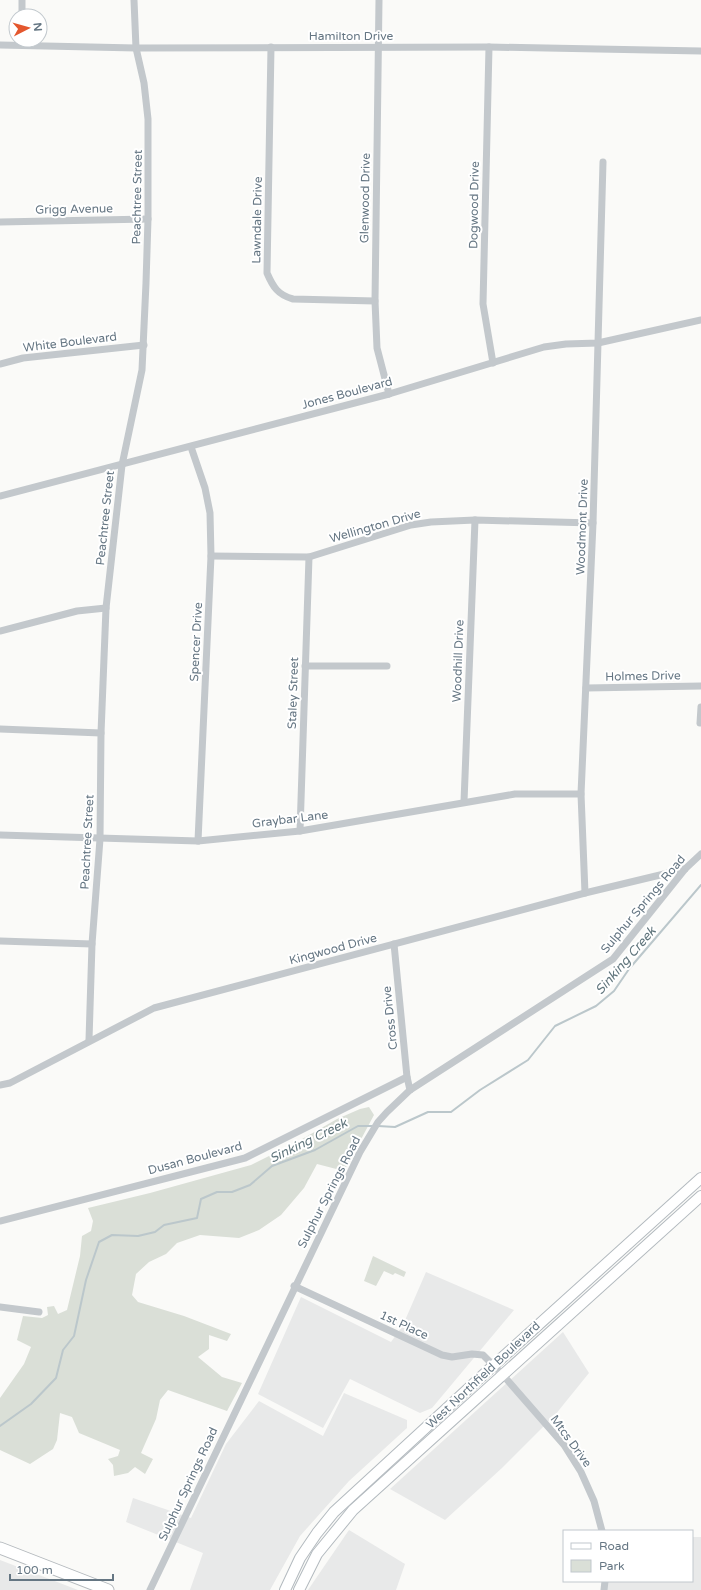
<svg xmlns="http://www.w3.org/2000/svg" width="701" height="1590" font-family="'Varela Round',sans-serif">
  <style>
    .built { fill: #e8e9e9 }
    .green { fill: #dadfd7 }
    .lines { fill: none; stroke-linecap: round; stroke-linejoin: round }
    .stream { stroke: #bbc7cb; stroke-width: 2 }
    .secondary-casing { stroke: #b3babf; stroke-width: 12 }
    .primary-casing { stroke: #b5babe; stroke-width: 13 }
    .street { stroke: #c3c8cc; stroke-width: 7 }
    .secondary { stroke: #fff; stroke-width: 10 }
    .primary { stroke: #fff; stroke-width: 11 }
    .labels { text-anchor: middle; stroke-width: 4; stroke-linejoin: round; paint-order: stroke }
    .street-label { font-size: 12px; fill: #657683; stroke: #fff }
    .water-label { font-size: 13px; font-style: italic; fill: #60757c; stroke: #fff }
  </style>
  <rect width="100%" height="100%" fill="#fafaf8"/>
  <g class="built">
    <path d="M426,1272L514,1310L432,1408L420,1413L350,1379L323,1428L258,1394L301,1297L391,1342L403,1325Z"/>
    <path d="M563,1332L589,1373L555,1415L502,1468L445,1520L390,1489Z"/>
    <path d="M344,1393L407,1420V1428L349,1481L300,1536L270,1590H190L203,1553L126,1522L133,1498L191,1518L226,1444L259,1401L323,1436Z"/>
    <path d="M349,1530L405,1564L396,1590H308Z"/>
    <path d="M692,1537H701V1590H607V1581H692Z"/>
    <path d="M0,1560L78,1590H0Z"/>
  </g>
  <g class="green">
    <path d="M369,1107L374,1115L344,1171L317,1164L304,1188L281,1215L259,1230L239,1238L200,1235L177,1243L166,1254L149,1262L136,1274L132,1295L138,1302L184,1316L231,1334L227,1341L209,1335V1349L198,1357L222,1377L242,1383L227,1411L168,1390L160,1400L156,1419L141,1453L153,1459L145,1474L135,1467L128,1473L114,1476L113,1465L108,1459L118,1456L120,1450L79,1433L72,1417L60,1413L57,1440L53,1449L30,1464L0,1450V1398L24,1364L31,1347L17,1340L23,1316L42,1318L48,1315L47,1307L54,1306L58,1314L67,1310L80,1256L82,1236L91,1231L93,1221L88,1208L150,1193L251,1165L297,1142L337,1119L360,1109Z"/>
    <path d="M373,1256L406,1272L404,1277L395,1273L393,1275L384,1271L376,1286L364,1281Z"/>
  </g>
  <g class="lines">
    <g class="stream">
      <path d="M378,1126L395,1127L428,1112H451L480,1090L528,1060L555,1026L596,1006L614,991L629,969L701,885"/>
      <path d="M0,1426L31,1404L56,1378L63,1350L74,1336L86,1280L99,1242L112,1235L138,1236L155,1232L164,1225L197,1218L201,1199L217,1192H232L250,1185L272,1166L315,1150L358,1126H374"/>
    </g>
    <defs>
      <g id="secondary">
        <path d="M285,1590L300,1558L317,1533L334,1512L494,1365L701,1178"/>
        <path d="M299,1590L317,1554L353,1510L701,1196"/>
      </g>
      <path id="primary" d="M0,1548L108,1590"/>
    </defs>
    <use href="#secondary" class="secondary-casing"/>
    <use href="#primary" class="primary-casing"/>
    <g class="street">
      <path d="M22,0V16"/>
      <path d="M379,0L375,301L377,348L389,394"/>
      <path d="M0,45L136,48L489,47L701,51"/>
      <path d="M271,47L267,273C273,287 278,295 293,299L375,301"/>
      <path d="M489,47L483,304L493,363"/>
      <path d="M0,222L148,219"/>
      <path d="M0,364L23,358L144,345"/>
      <path d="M191,447L205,488L210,513L211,556L198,841"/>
      <path d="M0,496L389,394L544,347L566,344L598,343L701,320"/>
      <path d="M211,556L309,557L411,525L431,522L475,520L593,523"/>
      <path d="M0,631L77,611L106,608"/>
      <path d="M305,666H387"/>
      <path d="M586,688L701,686"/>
      <path d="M700,723L701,707"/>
      <path d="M0,729L101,733"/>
      <path d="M464,802L475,520"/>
      <path d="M300,831L309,557"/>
      <path d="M0,835L198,841L300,831L515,794H581"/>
      <path d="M585,893L581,794L593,523L603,162"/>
      <path d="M0,941L92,944"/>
      <path d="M394,944L407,1077L410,1090"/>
      <path d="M89,1040L92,944L100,839L101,733L106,608L122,465L142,370L146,283L148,219V119L144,83L136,48L134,0"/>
      <path d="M0,1085L10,1083L154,1008L585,893L685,869"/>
      <path d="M0,1221L245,1158L407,1077"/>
      <path d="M294,1286L442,1355L452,1357L472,1354L483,1355L502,1374L564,1445L581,1472L594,1501L602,1531"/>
      <path d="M0,1307L39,1312"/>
      <path d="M150,1590L360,1152L378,1122L387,1112L410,1090L613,959L685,869L701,854"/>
      <path d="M604,1590L605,1581"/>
    </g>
    <use href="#secondary" class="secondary"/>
    <use href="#primary" class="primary"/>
  </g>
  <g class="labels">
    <g class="street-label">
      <text x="351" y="40">Hamilton Drive</text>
      <text transform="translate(137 197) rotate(-89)" y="4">Peachtree Street</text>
      <text transform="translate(365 198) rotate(-89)" y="4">Glenwood Drive</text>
      <text transform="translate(474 205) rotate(-89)" y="4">Dogwood Drive</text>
      <text transform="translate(74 209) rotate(-1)" y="4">Grigg Avenue</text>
      <text transform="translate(257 220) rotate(-89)" y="4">Lawndale Drive</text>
      <text transform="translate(70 342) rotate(-7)" y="4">White Boulevard</text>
      <text transform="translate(347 393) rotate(-15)" y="4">Jones Boulevard</text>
      <text transform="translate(105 518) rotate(-84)" y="4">Peachtree Street</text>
      <text transform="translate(375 526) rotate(-16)" y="4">Wellington Drive</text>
      <text transform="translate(582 527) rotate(-88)" y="4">Woodmont Drive</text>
      <text transform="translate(196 642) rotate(-87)" y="4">Spencer Drive</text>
      <text transform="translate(458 661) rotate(-88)" y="4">Woodhill Drive</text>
      <text transform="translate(643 676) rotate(-1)" y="4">Holmes Drive</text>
      <text transform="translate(293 693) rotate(-88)" y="4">Staley Street</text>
      <text transform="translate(290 819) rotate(-7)" y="4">Graybar Lane</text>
      <text transform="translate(87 842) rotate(-87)" y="4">Peachtree Street</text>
      <text transform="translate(643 904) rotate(-50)" y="4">Sulphur Springs Road</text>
      <text transform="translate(333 949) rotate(-15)" y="4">Kingwood Drive</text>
      <text transform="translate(390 1018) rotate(-96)" y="4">Cross Drive</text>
      <text transform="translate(195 1158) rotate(-15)" y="4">Dusan Boulevard</text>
      <text transform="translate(329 1192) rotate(-63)" y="4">Sulphur Springs Road</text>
      <text transform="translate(404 1325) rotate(25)" y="4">1st Place</text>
      <text transform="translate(483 1375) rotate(-43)" y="4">West Northfield Boulevard</text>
      <text transform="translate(571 1441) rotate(54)" y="4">Mtcs Drive</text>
      <text transform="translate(188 1484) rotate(-65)" y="4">Sulphur Springs Road</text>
    </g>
    <g class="water-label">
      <text transform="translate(625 960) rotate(-49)" y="5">Sinking Creek</text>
      <text transform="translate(308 1140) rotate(-26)" y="5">Sinking Creek</text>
    </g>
  </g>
  <rect x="563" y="1530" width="130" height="52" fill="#ffffff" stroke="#c1c8cd"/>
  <rect x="571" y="1543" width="20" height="6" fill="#ffffff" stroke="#c1c8cd"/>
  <text x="599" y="1550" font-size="12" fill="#657683">Road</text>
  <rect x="571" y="1560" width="20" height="12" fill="#dadfd7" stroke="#c1c8cd"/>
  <text x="599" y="1570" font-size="12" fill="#657683">Park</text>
  <g transform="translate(28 28) rotate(84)"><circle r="19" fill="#ffffff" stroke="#c1c8cd"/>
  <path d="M0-3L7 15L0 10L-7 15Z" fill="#e4572e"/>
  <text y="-6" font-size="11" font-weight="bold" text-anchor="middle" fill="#657683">N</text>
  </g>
  <path d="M10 1574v6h103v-6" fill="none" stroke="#657683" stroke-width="2"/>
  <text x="16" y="1574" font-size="12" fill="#657683" stroke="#ffffff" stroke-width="3" paint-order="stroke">100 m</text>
</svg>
